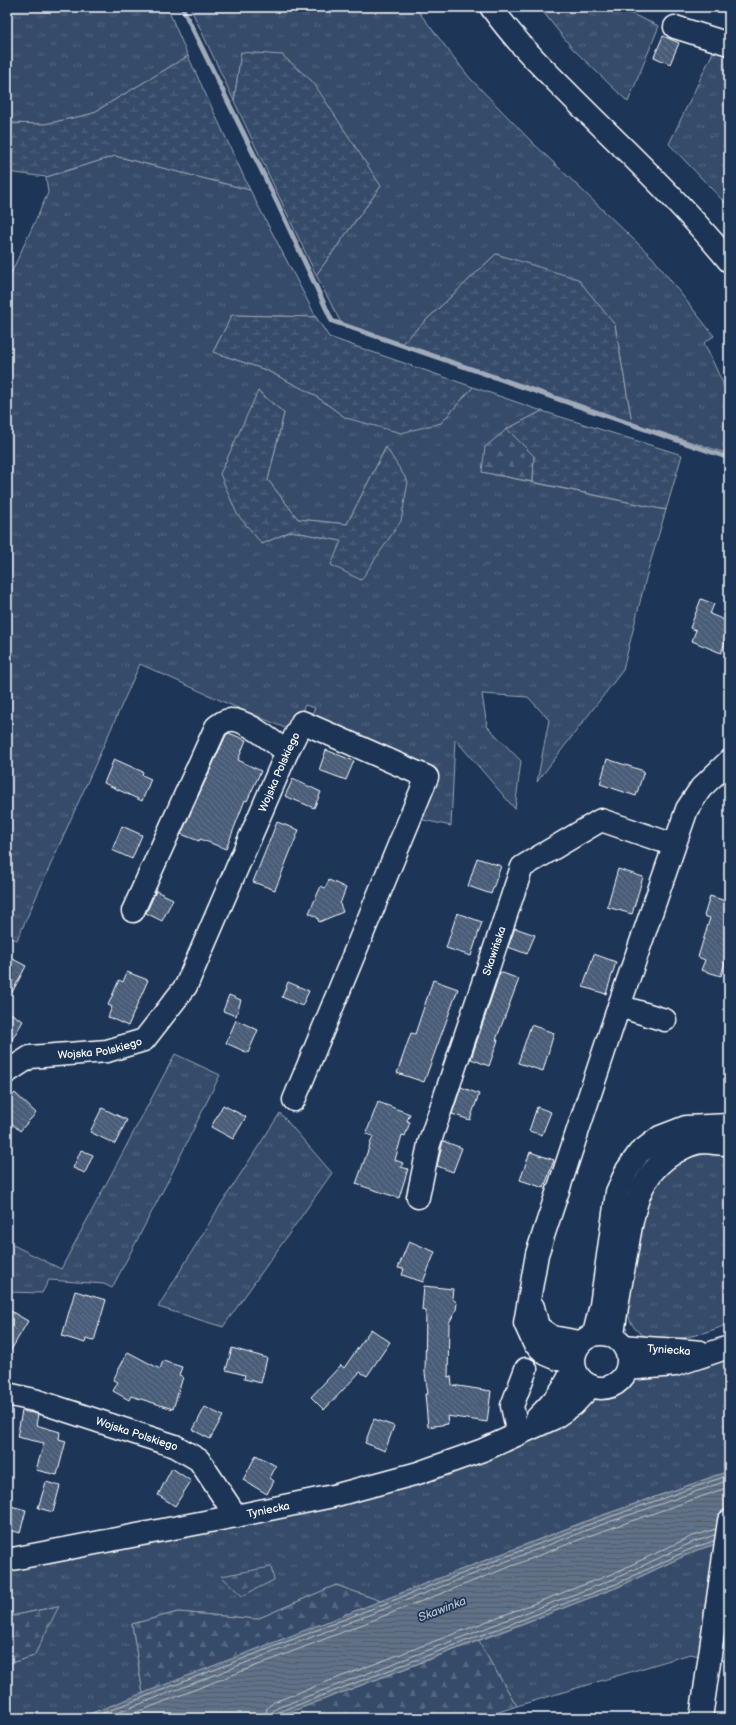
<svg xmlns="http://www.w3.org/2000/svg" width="736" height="1725" font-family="'Balsamiq Sans',sans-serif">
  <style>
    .grass { fill: url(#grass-tufts); stroke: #9aa5b4; fill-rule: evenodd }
    .forest { fill: url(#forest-firs); stroke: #9aa5b4 }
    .wetland { fill: url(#wetland-marsh); stroke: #9aa5b4 }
    .water { fill: url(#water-rules); stroke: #a0aab8 }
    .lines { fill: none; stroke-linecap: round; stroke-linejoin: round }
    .shore { stroke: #c0c7d0; stroke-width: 1 }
    .stream { stroke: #a0aab8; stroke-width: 5 }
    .building { fill: url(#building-back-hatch); stroke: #fff }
    .minor-casing { stroke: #fff; stroke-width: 25 }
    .major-casing { stroke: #fff; stroke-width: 25 }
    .minor { stroke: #1d3557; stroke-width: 22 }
    .major { stroke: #1d3557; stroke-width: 22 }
    .labels { text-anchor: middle; stroke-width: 3.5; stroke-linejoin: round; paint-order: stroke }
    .street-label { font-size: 11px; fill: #fff; stroke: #1d3557 }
    .water-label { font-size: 12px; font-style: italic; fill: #b8c0ca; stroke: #1d3557 }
  </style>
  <defs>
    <pattern id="grass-tufts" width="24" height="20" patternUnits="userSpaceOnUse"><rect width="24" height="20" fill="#364b69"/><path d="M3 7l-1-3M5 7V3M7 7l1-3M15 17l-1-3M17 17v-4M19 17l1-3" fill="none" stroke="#546680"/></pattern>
    <pattern id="forest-firs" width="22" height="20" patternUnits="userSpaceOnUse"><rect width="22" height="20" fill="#364b69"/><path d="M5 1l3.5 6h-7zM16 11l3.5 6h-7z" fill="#546680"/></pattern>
    <pattern id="wetland-marsh" width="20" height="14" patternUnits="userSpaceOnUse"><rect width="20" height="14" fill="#364b69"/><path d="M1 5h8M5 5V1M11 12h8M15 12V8" fill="none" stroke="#546680"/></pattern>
    <pattern id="water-rules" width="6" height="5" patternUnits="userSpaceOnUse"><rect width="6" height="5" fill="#617289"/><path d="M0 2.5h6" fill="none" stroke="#555d67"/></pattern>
    <pattern id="building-back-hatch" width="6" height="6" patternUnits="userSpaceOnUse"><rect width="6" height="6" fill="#4a5d79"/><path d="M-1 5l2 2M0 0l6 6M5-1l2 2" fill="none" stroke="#65758d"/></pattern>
  </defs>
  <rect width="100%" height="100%" fill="#1d3557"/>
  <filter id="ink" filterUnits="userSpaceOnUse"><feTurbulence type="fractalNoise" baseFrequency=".025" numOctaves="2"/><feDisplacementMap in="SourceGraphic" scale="8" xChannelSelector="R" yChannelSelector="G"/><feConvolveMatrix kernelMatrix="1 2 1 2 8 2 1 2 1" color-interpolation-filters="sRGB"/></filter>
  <g filter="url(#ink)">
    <g class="grass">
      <path d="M7,7H167L188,56L91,114L45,124L7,123Z"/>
      <path d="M190,7H415L469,77L531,141L653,258L714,336L704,343L729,396V454L632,423L615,325L496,254L401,344L341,323L316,275L381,186L241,52L234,101Z"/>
      <path d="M539,7H616L659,26L628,102L572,48Z"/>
      <path d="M715,48L729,52V207L669,144Z"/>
      <path d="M115,156L250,190L316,317L232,315L213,352L266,370L313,394L346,418L441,423L473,387L542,411L507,429L482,472L666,510L648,570L623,670L537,782L549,720L528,697L482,694L487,726L521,761L515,809L455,739L451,826L405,816L418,781L302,734L315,708L305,705L292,731L224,702L140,664L17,940L7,937V282L48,193L46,177ZM258,391L284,413L268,480L298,519L347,524L386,447L341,541L291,531L262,544Z"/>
      <path d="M175,1054L220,1075L169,1179L112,1288L104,1284L49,1280L42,1293L7,1292V1242L61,1269Z"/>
      <path d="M280,1113L332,1173L223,1327L158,1307L221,1204Z"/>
      <path d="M710,1153L729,1157V1324C697,1336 630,1360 627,1305L644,1208L656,1182L670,1169L687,1158Z"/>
      <path d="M729,1359V1382L727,1400L729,1399V1471L589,1520L381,1601L336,1585L257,1619L178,1612L132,1624L143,1694L79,1718H7V1664L34,1656L58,1606L7,1617V1568L297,1513L595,1397L617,1392L631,1381L641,1376L705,1368Z"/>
      <path d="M729,1540V1662L690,1654L517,1706L478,1641L618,1587L697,1550Z"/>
    </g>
    <g class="forest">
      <path d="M507,429L534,456L533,482L482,472L485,447Z"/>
      <path d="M271,1567L274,1580L242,1596L221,1576Z"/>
      <path d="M336,1585L381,1601L143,1694L132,1624L178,1612L257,1619Z"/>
      <path d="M59,1606L34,1656L7,1664V1617Z"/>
      <path d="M478,1641L517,1706L481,1718H275Z"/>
    </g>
    <g class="wetland">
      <path d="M241,52L282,55L313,82L381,186L316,275L234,101Z"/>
      <path d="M188,56L250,190L115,156L46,177L7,172V123L45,124L91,114Z"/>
      <path d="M496,254L578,279L615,325L632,423L401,344Z"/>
      <path d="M232,315L316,317L329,337L473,387L441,423L401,433L346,418L313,394L266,370L213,352Z"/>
      <path d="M258,391L284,413L268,480L298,519L347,524L386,447L408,482L401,521L361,580L331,565L341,541L291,531L262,544L237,514L220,474Z"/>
      <path d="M542,411L682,455L666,510L533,482L534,456L507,429Z"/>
    </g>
    <path class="water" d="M729,1471V1540L697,1550L618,1587L275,1718H79L589,1520Z"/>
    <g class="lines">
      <g class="shore">
        <path d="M90,1718L590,1524L729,1475"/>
        <path d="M104,1718L592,1528L729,1480"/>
        <path d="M122,1718L594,1534L729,1487"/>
        <path d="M265,1718L267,1708L274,1702L612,1574L690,1537L716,1529"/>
        <path d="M271,1718L272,1712L277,1708L614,1579L693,1542L715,1535"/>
        <path d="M276,1718L279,1712L616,1584L695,1547L714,1541"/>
      </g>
      <path class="stream" d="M182,7L276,200L332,321L729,458"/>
    </g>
    <g class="building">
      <path d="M663,36L679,43L670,64L654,57Z"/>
      <path d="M701,599L714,604L710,614L729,622V632L721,653L692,641L696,630L690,628Z"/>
      <path d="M229,733L246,740L238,760L261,771L247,801L245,800L226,849L200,839L199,841L181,834L226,735Z"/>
      <path d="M326,750L354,761L346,780L319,770Z"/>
      <path d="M114,759L143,772L142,775L151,779L142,801L104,783Z"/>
      <path d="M607,759L644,771L636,796L600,784Z"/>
      <path d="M293,779L321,792L314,808L285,796Z"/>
      <path d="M277,822L299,830L275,890L253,882Z"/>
      <path d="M122,826L142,835L132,859L112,850Z"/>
      <path d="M477,858L501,866L491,894L468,886Z"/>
      <path d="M618,869L643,877L632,914L607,907Z"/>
      <path d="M329,880L346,888L340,904L343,912L319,922L317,917L309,913L321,886L325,888Z"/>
      <path d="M156,891L173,899L162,921L146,913Z"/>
      <path d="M710,896L729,902V949L721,976L701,970L705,960L698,957L710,918L704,916Z"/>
      <path d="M457,913L482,922L471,956L446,948Z"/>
      <path d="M515,928L535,935L527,954L508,947Z"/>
      <path d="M594,954L616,962L606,994L583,987Z"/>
      <path d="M7,956L26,966L7,1002Z"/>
      <path d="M127,972L148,980L128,1026L108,1017L112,1007L108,1005L119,980L123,982Z"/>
      <path d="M500,972L519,979L496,1040H498L489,1066L471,1059Z"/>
      <path d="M433,980L458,989L424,1082L397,1073L411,1033L415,1034Z"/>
      <path d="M288,982L309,991L302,1006L282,997Z"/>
      <path d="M229,995L241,1000L236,1016L223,1011Z"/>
      <path d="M7,1011L23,1021L7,1048Z"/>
      <path d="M236,1020L258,1030L248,1053L226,1043Z"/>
      <path d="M531,1025L554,1033L543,1071L518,1063Z"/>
      <path d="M461,1087L479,1094L470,1120L452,1114Z"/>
      <path d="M15,1093L36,1113L20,1131L7,1119V1102Z"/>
      <path d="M378,1102L410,1114L407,1121L410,1122L405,1136L402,1135L395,1160L403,1163L401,1167L408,1169L399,1198L356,1184L373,1136L366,1134Z"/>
      <path d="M223,1105L246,1117L233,1139L211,1127Z"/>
      <path d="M537,1107L551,1112L542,1135L529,1131Z"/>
      <path d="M102,1108L127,1120L115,1144L90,1132Z"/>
      <path d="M443,1141L462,1148L453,1172L437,1166Z"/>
      <path d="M81,1150L93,1155L85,1173L73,1168Z"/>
      <path d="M530,1152L554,1160L544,1188L520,1180Z"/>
      <path d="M409,1241L435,1252L423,1282L402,1275L404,1269L398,1268Z"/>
      <path d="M424,1286L453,1289L452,1298L457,1303L456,1310L449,1323L448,1377L451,1376L452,1385L491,1391L487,1422L447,1416L448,1424L428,1427L425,1394H428L425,1373L426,1311L422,1310Z"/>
      <path d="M75,1291L106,1300L94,1341L86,1339L85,1343L62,1336Z"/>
      <path d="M7,1309L28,1321L7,1357Z"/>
      <path d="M371,1329L390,1342L367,1376L360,1372L324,1410L311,1397L341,1365L344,1368Z"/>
      <path d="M232,1348L267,1358L261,1383L244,1379L245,1375L226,1370Z"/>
      <path d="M128,1352L160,1369L163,1361L182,1367L179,1375L183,1377L173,1409L131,1396L129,1400L113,1391L118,1382L113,1380Z"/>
      <path d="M205,1407L223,1416L210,1439L193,1430Z"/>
      <path d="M22,1411L38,1414L36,1425L60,1432L59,1439L66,1441L57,1475L36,1470L44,1443L17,1437Z"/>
      <path d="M374,1419L394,1426L385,1451L365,1443Z"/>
      <path d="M256,1455L276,1466L270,1478L274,1481L267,1494L243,1480Z"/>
      <path d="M172,1468L191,1481L175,1506L158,1495Z"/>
      <path d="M46,1482L60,1486L53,1512L38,1508Z"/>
      <path d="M7,1505L26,1510L20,1533L7,1529Z"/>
    </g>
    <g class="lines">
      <defs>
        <g id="minor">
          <path d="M675,27L729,44"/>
          <path d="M133,911L216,727C220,724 224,720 230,720C245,718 274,743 287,752"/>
          <path d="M619,1006L665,1020"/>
          <path id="s1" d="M7,1072L30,1057L107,1051L144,1040L186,986L287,752L302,722L427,777L294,1100"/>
          <path id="s2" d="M418,1197L429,1144L522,867L601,820L674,845"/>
          <path d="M533,1307L538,1327L552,1337L580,1342"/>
          <circle cx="601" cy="1361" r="27"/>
          <path d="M594,1334L601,1305L617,1192L627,1170L639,1153L660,1137L686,1127L729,1125"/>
          <path d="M613,1336C616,1309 621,1282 626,1255C633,1213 636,1175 676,1152C684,1147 692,1143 702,1142C710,1142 720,1144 729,1144"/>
          <path id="s3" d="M624,1346C650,1349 675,1349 700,1352"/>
          <path d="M573,1361L558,1359L546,1354L534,1343L525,1323L537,1254L619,1006L687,809L701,788L729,761"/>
          <path d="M627,1369L675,1365L729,1347"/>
          <path id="s4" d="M7,1394L34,1400L175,1446L199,1460L236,1516"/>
          <path d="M537,1418C554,1401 565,1389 574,1366"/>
          <path d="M518,1434L512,1406L526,1369"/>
          <path id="s5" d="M7,1560L236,1516L333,1496L418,1473L483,1450L554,1418L573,1405L591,1386"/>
        </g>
        <g id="major">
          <path d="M491,7C520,48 558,83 593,118C640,164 687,210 729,261"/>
          <path d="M701,1718L729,1521"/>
        </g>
      </defs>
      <use href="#minor" class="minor-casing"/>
      <use href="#major" class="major-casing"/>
      <use href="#minor" class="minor"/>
      <use href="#major" class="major"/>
    </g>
  </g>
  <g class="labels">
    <g class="street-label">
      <text dy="4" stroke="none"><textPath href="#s1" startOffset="445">Wojska Polskiego</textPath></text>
      <text dy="4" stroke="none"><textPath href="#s2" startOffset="258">Skawińska</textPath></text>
      <text dy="4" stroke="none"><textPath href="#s1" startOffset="98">Wojska Polskiego</textPath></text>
      <text dy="4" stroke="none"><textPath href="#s3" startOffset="45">Tyniecka</textPath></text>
      <text dy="4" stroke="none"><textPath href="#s4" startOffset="136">Wojska Polskiego</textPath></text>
      <text dy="4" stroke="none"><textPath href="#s5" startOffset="266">Tyniecka</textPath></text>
    </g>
    <g class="water-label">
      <text transform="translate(442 1609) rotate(-21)" y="4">Skawinka</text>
    </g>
  </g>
  <rect width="736" height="1725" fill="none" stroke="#1d3557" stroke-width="24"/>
  <rect x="12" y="12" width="712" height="1701" fill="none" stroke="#fff" stroke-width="1.5" filter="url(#ink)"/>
</svg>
